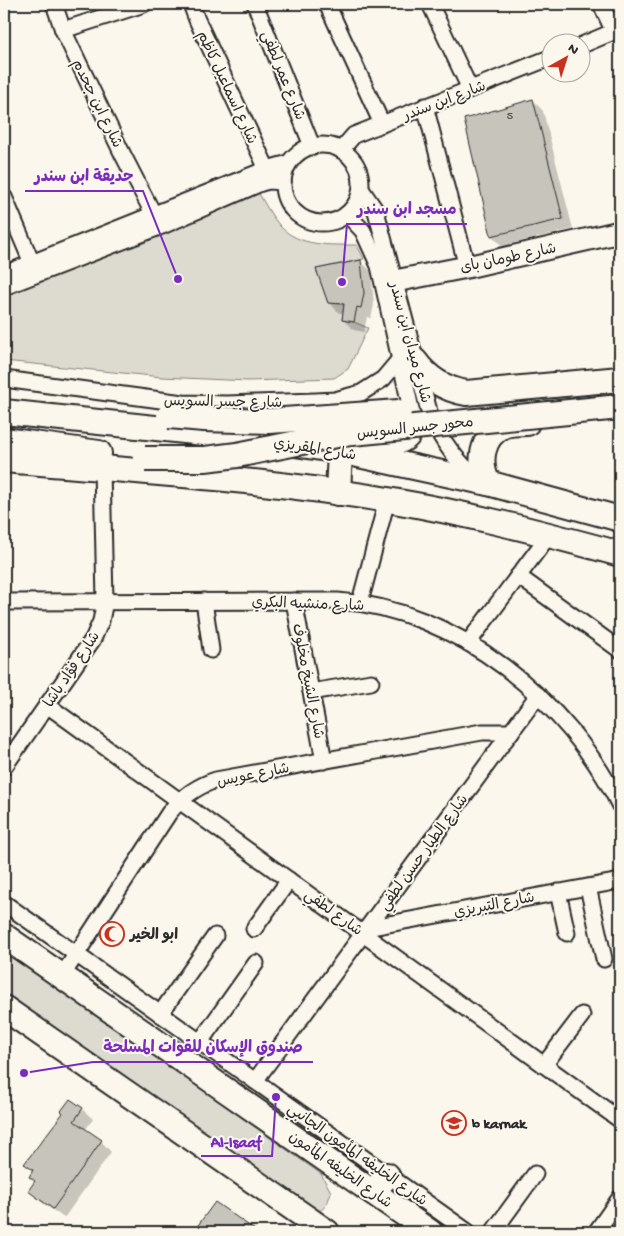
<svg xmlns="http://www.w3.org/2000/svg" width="624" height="1236" font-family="'Gochi Hand','Playpen Sans Arabic',sans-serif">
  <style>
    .green { fill: #dddad0; stroke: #84827e }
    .shadow { fill: #0003 }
    .building { fill: #c7c4bc; stroke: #2b2b2b }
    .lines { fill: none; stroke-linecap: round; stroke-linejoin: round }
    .street-casing { stroke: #2b2b2b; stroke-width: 19 }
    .secondary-casing { stroke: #2b2b2b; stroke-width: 25 }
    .primary-casing { stroke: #2b2b2b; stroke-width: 28 }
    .street { stroke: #fbf7ec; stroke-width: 15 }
    .secondary { stroke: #fbf7ec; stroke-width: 21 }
    .primary { stroke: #fbf7ec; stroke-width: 24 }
    .primary-bridge-casing { stroke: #2b2b2b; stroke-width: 28; stroke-linecap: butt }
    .primary-bridge { stroke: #fbf7ec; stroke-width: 24 }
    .labels { text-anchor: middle; stroke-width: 4; stroke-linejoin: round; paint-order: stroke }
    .number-label { font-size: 12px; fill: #52514f }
    .street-label { font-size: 15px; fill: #2b2b2b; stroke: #fbf7ec }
    .poi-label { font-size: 15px; font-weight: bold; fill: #2b2b2b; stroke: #fbf7ec; text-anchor: start }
    .leader { fill: none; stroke: #7b2cbf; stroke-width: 2 }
    .callout-dot { fill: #7b2cbf; stroke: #fbf7ec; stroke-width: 2 }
    .callout-label { font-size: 16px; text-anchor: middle; font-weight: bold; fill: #7b2cbf; stroke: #fbf7ec; stroke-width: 4; stroke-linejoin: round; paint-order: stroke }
  </style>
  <rect width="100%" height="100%" fill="#fbf7ec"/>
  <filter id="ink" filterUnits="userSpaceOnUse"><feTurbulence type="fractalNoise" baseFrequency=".02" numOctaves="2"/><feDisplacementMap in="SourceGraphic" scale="10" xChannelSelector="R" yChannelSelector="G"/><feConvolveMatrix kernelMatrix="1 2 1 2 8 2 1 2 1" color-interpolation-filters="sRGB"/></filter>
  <g filter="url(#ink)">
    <g class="green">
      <path d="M257,190C264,202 271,216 280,226C299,247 331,245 357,245L364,259L316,269L328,303L344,304L342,320L354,322L368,328L348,369L334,378L248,381L162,377L4,361V295L19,287Z"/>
      <path d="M4,949L321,1174L331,1192C327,1206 324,1212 309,1213L4,1003Z"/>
    </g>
    <g class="shadow">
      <path d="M533,100L543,111L573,229L502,246L492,236Z"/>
      <path d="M360,261L371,271L374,305L371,318L367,317L364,332L354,330L343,320L344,313H339L329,302Z"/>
      <path d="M82,1109L93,1119L85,1130L101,1141L111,1152L64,1218L40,1201L30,1190L36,1182L30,1177L34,1172L26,1164Z"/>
      <path d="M215,1204L256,1232H194Z"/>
    </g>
    <g class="building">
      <path d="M533,99L563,219L491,236L464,119Z"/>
      <path d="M361,260L364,293L361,308L357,307L354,322L342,320L344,304L328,303L316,269Z"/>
      <path d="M70,1099L83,1108L74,1121L102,1140L53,1209L28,1191L35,1181L29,1177L33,1170L24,1164L63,1113L61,1111Z"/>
      <path d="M215,1202L258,1232H193Z"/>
    </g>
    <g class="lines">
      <defs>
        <g id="street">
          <path d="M54,4L63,30L122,153L158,223"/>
          <path d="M191,4L197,20L267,169"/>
          <path d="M255,4L312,146"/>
          <path d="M327,4L382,124"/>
          <path d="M430,4L470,89"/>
          <path d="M601,4L614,32"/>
          <path d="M63,30L144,4"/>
          <path d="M582,45L620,29"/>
          <path d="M425,106L467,267"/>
          <circle cx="322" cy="184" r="39"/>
          <path d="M341,150L354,135L552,57"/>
          <path d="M361,189L376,211L430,415C441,440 456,461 477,478"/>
          <path d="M4,197L32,263"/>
          <path d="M347,214L363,231L379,266L415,427C414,453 378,447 360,449"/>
          <path d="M4,274L267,169L289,163"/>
          <path d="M4,287L162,226L261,183L269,181L283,182"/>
          <path d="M4,379L183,403L227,404L316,401L335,400L361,393L383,379L399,360"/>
          <path d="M518,576L620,650"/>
          <path d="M204,601L211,650"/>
          <path d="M294,601L324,761"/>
          <path d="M4,602L338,601C457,609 569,701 620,806"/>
          <path d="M360,602L387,500"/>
          <path d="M468,643L549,535"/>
          <path d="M311,692L371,682"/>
          <path d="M47,705L620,1120"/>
          <path d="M4,767L93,639L101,621L105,601L102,468"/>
          <path d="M588,887L604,959"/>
          <path d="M558,892L567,933"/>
          <path d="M4,903L468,1232"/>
          <path d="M367,928L620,881"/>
          <path d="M254,929L289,880"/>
          <path d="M62,976L169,813C182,797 197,786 216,780L482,732H511"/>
          <path d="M160,1014L215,936"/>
          <path d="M200,1042L256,963"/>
          <path d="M544,1065L582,1015"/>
          <path d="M255,1081L538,695"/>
          <path d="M493,1232L535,1174"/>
          <path d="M596,1232L620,1198"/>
        </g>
        <path id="secondary" d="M395,281L467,267L620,232"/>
        <g id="primary">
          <path d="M415,361C428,379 444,389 466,393L620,379"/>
          <path d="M4,412L269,440L340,451L488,483L620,519"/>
          <path d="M4,440L99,453"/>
          <path d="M4,460C132,471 261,479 388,500C466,513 543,533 620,554"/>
          <path d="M488,483C478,463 481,437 503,426C510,423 519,423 527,423"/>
          <path d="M338,493L340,451"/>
          <path d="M4,936L430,1232"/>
          <path d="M4,1008L327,1232"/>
          <path d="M374,1192L387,1175"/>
        </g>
      </defs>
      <use href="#street" class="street-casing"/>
      <use href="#secondary" class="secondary-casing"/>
      <use href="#primary" class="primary-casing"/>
      <use href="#street" class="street"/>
      <use href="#secondary" class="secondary"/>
      <use href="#primary" class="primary"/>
      <defs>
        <g id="primary-bridge">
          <path d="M169,416L204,419L269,421L399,412"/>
          <path d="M145,459H205L237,455L342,434L620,407"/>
        </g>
      </defs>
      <use href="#primary-bridge" class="primary-bridge-casing"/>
      <use href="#primary-bridge" class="primary-bridge"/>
    </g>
  </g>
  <defs>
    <symbol id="mosque-ring" viewBox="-11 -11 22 22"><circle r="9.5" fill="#fbf7ec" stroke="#c8321e" stroke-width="1.5"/><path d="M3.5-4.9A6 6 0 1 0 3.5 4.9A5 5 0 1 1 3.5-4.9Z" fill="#c8321e"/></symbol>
    <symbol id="school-ring" viewBox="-11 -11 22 22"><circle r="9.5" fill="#fbf7ec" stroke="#c8321e" stroke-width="1.5"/><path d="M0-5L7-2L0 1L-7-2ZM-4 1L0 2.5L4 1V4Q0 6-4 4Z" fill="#c8321e"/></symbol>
  </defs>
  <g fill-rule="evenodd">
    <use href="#mosque-ring" x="98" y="920" width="28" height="28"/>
    <use href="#school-ring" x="440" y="1109" width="28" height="28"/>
  </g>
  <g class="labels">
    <g class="number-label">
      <text x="510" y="119">5</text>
    </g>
    <g class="street-label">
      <text transform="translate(284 75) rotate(68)" y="5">شارع عمر لطفي</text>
      <text transform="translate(228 87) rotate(65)" y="5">شارع اسماعيل كاظم</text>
      <text transform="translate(444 100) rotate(-21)" y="5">شارع ابن سندر</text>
      <text transform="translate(98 103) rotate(64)" y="5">شارع ابن جحدم</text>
      <text transform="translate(508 257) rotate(-12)" y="5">شارع طومان باى</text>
      <text transform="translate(411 342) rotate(75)" y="5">شارع ميدان ابن سندر</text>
      <text transform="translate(223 401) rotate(1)" y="5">شارع جسر السويس</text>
      <text transform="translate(415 427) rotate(-6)" y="5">محور جسر السويس</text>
      <text transform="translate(315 448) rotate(9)" y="5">شارع المقريزي</text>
      <text transform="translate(308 603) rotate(2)" y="5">شارع منشيه البكري</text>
      <text transform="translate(71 669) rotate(-56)" y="5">شارع فؤاد باشا</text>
      <text transform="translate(309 681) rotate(79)" y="5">شارع الشيخ مخلوف</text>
      <text transform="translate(253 774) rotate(-11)" y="5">شارع عويس</text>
      <text transform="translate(423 852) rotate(-54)" y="5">شارع الطيار حسن لطفي</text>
      <text transform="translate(494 904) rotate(-11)" y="5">شارع التبريزي</text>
      <text transform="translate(334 912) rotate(36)" y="5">شارع لطفي</text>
      <text transform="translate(358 1154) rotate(35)" y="5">شارع الخليفه المأمون الجانبي</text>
      <text transform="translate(341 1169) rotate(35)" y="5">شارع الخليفه المأمون</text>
    </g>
    <g class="poi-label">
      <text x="130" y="939">ابو الخير</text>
      <text x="472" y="1128">b karnak</text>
    </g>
  </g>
  <path class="leader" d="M178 279L143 191H25M342 282L347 224H467M24 1073L93 1062H313M276 1097L272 1156H201"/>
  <g class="callout-dot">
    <circle cx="178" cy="279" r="5"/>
    <circle cx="342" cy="282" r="5"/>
    <circle cx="24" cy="1073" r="5"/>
    <circle cx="276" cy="1097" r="5"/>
  </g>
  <g class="callout-label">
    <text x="84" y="181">حديقة ابن سندر</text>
    <text x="407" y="214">مسجد ابن سندر</text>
    <text x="203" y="1052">صندوق الإسكان للقوات المسلحة</text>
    <text x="236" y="1147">Al-Isaaf</text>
  </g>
  <rect width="624" height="1236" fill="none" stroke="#fbf7ec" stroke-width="20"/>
  <rect x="10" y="10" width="604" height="1216" fill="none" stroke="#2b2b2b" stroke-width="2" filter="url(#ink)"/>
  <g transform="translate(566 58) rotate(39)"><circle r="24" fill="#fbf7ec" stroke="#a8a59f"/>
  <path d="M0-4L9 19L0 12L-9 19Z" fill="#c8321e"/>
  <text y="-8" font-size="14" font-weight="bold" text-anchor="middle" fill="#2b2b2b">N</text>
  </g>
</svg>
